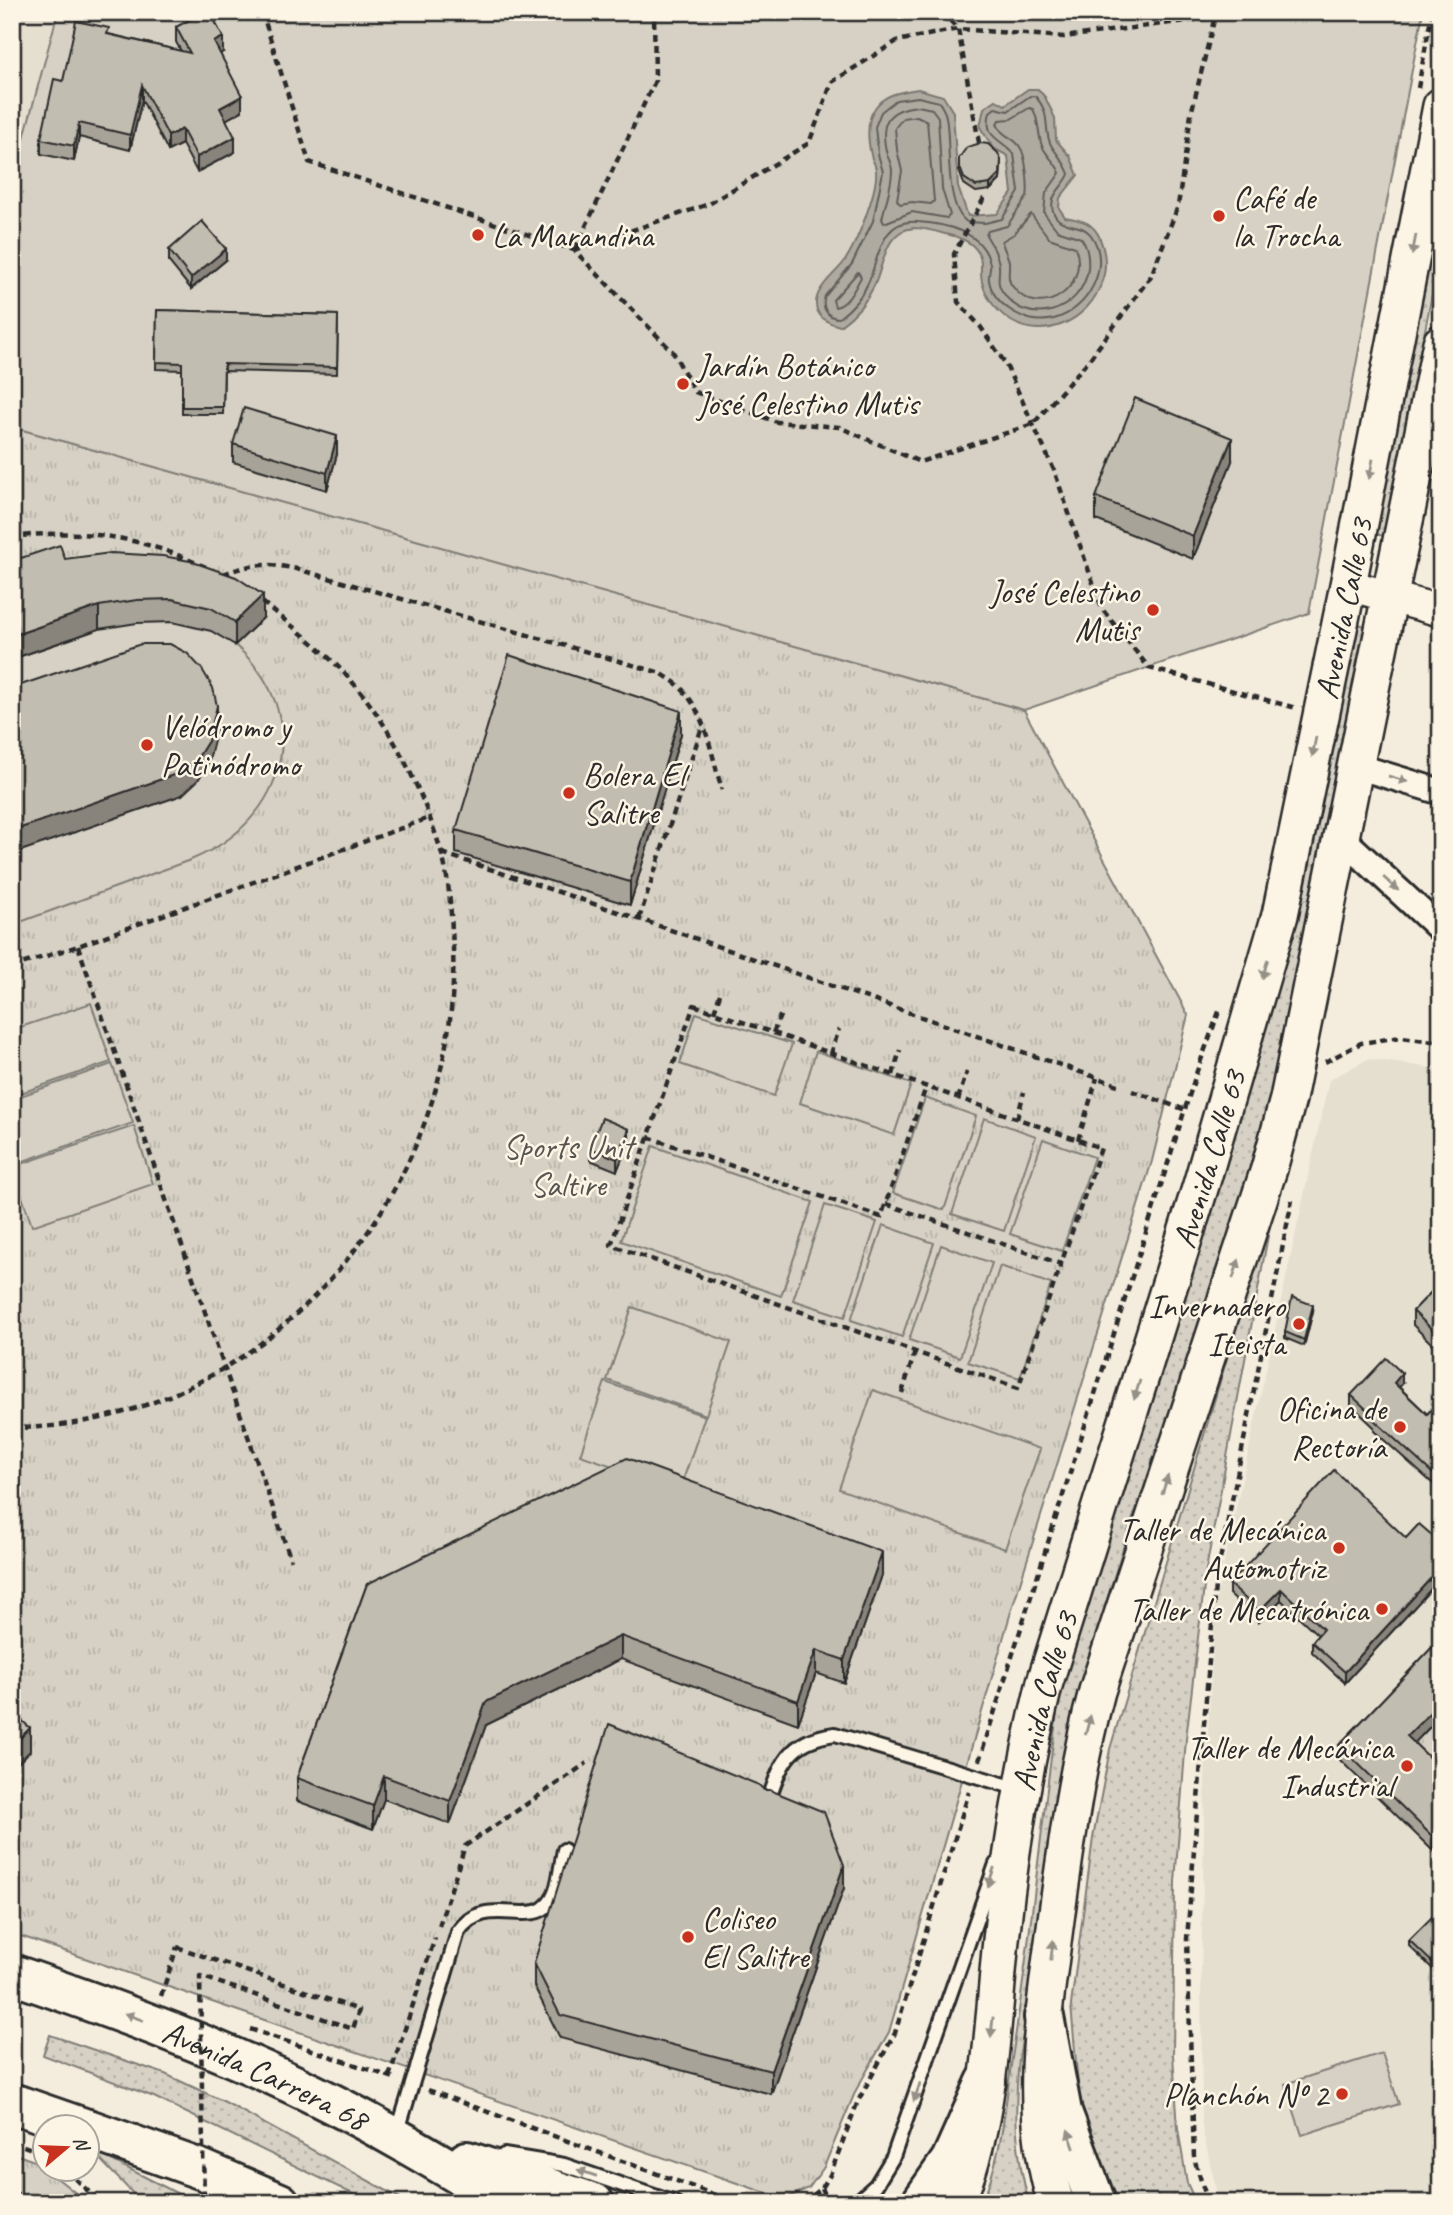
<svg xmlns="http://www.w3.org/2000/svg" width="1453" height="2215" font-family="Caveat,sans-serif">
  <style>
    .built { fill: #e5dfd0 }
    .grass { fill: url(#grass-dots); stroke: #807e78; stroke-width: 2 }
    .park { fill: url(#park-tufts); stroke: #807e78; stroke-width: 2 }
    .garden { fill: #d6d1c4; stroke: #807e78; stroke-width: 2 }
    .water { fill: #afaaa0; stroke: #7a7771; stroke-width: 2 }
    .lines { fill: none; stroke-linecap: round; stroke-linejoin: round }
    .shore { stroke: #605e5a; stroke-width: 2 }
    .service-casing { stroke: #2b2b2b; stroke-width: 18 }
    .minor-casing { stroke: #2b2b2b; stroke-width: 30 }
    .tertiary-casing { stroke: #2b2b2b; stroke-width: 35 }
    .secondary-casing { stroke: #2b2b2b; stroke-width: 40 }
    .primary-casing { stroke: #2b2b2b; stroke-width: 44 }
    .path { stroke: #2b2b2b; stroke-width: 4.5; stroke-dasharray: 7 5; stroke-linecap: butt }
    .service { stroke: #fcf5e5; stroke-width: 12 }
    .minor { stroke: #fcf5e5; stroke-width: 24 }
    .tertiary { stroke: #fcf5e5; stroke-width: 30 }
    .secondary { stroke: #fcf5e5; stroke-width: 35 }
    .primary { stroke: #fcf5e5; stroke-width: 38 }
    .path-bridge { stroke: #2b2b2b; stroke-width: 4.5; stroke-dasharray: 7 5; stroke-linecap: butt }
    .wall { fill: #a7a398; stroke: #2b2b2b; stroke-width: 2 }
    .shaded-wall { fill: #88847c; stroke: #2b2b2b; stroke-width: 2 }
    .building { fill: #c2bdb1; stroke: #2b2b2b; stroke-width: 2 }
    .oneway { fill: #949088 }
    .poi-dot { fill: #c8321e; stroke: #fcf5e5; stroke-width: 2.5 }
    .labels { text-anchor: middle; stroke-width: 5; stroke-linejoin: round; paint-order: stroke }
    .poi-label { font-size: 33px; fill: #2b2b2b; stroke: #fcf5e5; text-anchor: end }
    .street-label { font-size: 33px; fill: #2b2b2b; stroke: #fcf5e5 }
    .park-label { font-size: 33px; fill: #565451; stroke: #fcf5e5 }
  </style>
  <defs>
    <pattern id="grass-dots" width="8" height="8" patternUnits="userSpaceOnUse" patternTransform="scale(1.75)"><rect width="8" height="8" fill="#d6d1c4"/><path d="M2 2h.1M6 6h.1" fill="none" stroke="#b8b4a9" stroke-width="1.8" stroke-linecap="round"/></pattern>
    <pattern id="park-tufts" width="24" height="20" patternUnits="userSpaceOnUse" patternTransform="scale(1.75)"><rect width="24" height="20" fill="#d6d1c4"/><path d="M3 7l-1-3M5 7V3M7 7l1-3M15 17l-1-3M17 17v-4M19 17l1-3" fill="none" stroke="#b8b4a9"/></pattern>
  </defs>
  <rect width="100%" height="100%" fill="#f4edde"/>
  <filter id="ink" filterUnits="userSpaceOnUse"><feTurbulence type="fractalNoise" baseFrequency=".0143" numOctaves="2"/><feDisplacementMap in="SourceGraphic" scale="14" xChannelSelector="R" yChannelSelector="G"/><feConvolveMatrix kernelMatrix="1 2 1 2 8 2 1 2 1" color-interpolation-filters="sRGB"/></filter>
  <g filter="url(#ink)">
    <g class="built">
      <path d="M12,12H58L12,182Z"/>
      <path d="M1368,1059L1441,1069V2203H1223L1217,2194L1202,2127L1201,1976L1205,1779L1216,1600L1329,1080Z"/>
    </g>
    <g class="grass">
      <path d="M1441,147V248L1385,536L1374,534Z"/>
      <path d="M1354,623L1369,627L1272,1107L1207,1314L1128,1532L1080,1687L1019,2059C1014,2111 1015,2152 1029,2203H981C1002,2160 1005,2105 1012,2058C1032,1932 1043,1804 1062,1678L1270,1015L1299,904Z"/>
      <path d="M1275,1198L1206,1570L1186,1739L1175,1882L1173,2055L1178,2129L1187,2183L1196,2203H1119L1080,2107L1071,2005L1093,1838L1110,1749Z"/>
      <path d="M50,2035L165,2074L225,2102L409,2203H371L154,2097L43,2055Z"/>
      <path d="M90,2149L196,2203H142Z"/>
    </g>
    <g class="park">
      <path d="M12,427L1024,710L1188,1015L1152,1161L1010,1615L889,2032L856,2090L824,2167L809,2188L787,2198L769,2194L12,1933Z"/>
      <path d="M1441,1715V1772L1412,1744Z"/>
      <path d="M12,2153L37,2162L88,2203H12Z"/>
    </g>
    <g class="garden">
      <path d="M58,12H1423L1309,613L1024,710L12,427V182Z"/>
      <path d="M12,584L253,610L263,618L235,645C315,715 287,820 193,859L12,925Z"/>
      <path d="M91,1003L111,1062L12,1096V1030Z"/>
      <path d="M696,1013L792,1044L774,1096L680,1064Z"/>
      <path d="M816,1051L911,1084L894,1135L800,1103Z"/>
      <path d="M112,1064L133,1123L12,1165V1099Z"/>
      <path d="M925,1098L976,1116L944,1210L893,1193Z"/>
      <path d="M984,1118L1036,1136L1004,1231L952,1214Z"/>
      <path d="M134,1126L153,1184L32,1226L12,1167Z"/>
      <path d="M1043,1139L1094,1157L1062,1251L1010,1234Z"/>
      <path d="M653,1146L813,1202L781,1296L621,1241Z"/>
      <path d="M825,1205L877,1222L845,1317L793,1300Z"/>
      <path d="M883,1225L934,1243L902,1337L851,1320Z"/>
      <path d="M941,1245L992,1263L960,1357L909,1340Z"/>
      <path d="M1000,1266L1051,1284L1020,1378L968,1362Z"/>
      <path d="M632,1307L731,1342L706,1415L607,1380Z"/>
      <path d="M605,1382L705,1416L680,1489L580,1455Z"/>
      <path d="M873,1390L1040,1449L1005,1549L839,1489Z"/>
      <path d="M1382,2053L1399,2104L1302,2135L1285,2084Z"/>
    </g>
    <path class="water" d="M918,89L943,96L953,112L958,187L968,216L997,214L1012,193L1008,156L993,148L980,127L984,108L996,100L1005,105L1028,89H1038L1045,97L1055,118L1056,140L1070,156L1078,175L1060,198L1059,208L1065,217C1073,219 1084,220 1090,225C1098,231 1100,238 1103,248C1115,290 1074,336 1029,328C1007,324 987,303 982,282C979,270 985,258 974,247C967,239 955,236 945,234C935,231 924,228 914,228C884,230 884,266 874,286C866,303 855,315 840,326C828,323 815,316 816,302C817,287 836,273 844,262C856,245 878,191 876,171C876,165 872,160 871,155C868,141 866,120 875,108C885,93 902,92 918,89Z"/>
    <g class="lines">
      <g class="shore">
        <path d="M1030,96H1035C1052,114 1043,130 1051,145C1057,155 1065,162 1069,174C1065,186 1048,195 1053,211C1059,230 1081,221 1091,235C1113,266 1087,311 1054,319C1036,323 1024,319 1009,309C999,302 991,293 989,280C988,275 991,269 990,264C983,231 946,224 918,222C881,218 879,257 869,281C863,296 852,308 839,318C827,318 821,307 825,296L852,264L873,221L883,172L878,154L875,127L881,112L896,100L918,97L939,102C942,107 945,111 946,117C951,141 944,207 967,222L985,223L1002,219L1019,192L1014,154C1001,138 983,139 990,112L995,108L1008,111Z"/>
        <path d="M918,106L932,109L938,117L942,189L950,215L947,218L912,212L884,223L882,219C885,204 892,186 892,171C892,165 889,160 887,155C879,124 886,109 918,106Z"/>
        <path d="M1029,108L1033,109C1039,121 1038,131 1041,143C1044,154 1056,162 1060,173L1046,193L1044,213L1057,230L1081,238C1088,247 1089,257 1088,269C1082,312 1026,330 1002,291C996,282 1000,275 999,265C998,255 991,243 986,235L988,231L1007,226L1027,197C1029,187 1026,155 1020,147C1013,136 1003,138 997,124L999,120L1011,119Z"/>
        <path d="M917,116L927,121L934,201L931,204L912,202L900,204L897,200L902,171L897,150L895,128L903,118Z"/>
        <path d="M1031,214L1049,238L1075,247C1091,287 1040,323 1013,287C1006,279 1010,271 1009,261C1007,254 1003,248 1002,241L1014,234Z"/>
        <path d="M858,272L861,277C855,288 848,305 835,307L833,300Z"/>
      </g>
      <defs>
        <g id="service">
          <path d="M767,1805C780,1765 788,1740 835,1734L1019,1789"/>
          <path d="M397,2134L458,1932C488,1888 538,1937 555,1893C560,1880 561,1864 564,1850"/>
          <path d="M504,2155L564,2165L675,2203"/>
          <path d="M856,2203L876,2185L893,2157L996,1864"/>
        </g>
        <g id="minor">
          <path d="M1356,766L1441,792"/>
          <path d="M1341,837L1441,930"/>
        </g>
        <path id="tertiary" d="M1348,585L1441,611"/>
        <g id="secondary">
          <path id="s1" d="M956,2203C991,2122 992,2027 1001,1940C1010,1853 1024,1767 1045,1682L1201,1185L1280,915L1348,585L1441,106"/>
          <path d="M1056,2203C1027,2113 1043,2019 1055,1927C1066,1847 1076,1769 1097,1691L1269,1169L1288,1099L1441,343"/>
        </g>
        <g id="primary">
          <path id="s2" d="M12,1974C119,2011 226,2050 327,2101C389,2132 448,2168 507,2203"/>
          <path d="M1044,2017L1062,2112L1096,2203"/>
          <path d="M12,2103L84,2128"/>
          <path d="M88,2129L203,2170L280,2203"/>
          <path d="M467,2161L594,2203"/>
          <path d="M921,2203L951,2160L986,2082"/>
        </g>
      </defs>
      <use href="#service" class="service-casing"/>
      <use href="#minor" class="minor-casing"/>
      <use href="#tertiary" class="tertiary-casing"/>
      <use href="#secondary" class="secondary-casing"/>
      <use href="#primary" class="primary-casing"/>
      <g class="path">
        <path d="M262,12L309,162L574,250L673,352L695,392L777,422L839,427L920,462L1033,424L1089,360L1151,276L1178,206L1191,114L1216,12"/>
        <path d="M942,12L958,29L980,148"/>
        <path d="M1418,88L1432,12"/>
        <path d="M984,198L954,254L958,302L980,326L1005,363L1054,470L1102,609L1149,668L1296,708"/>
        <path d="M575,249L655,81L654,12"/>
        <path d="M574,250L709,204L809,143L832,82L897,41L958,29L1064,37L1216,17"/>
        <path d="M12,537C59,531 109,532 154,547C172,552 189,560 206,567"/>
        <path d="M223,574C253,563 267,563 297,569L661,673C667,678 674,681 679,686C706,712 712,757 722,790"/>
        <path d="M442,853L639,919L1118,1085"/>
        <path d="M639,919L702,727"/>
        <path d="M78,946L291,1560"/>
        <path d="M12,967L78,946L429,818"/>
        <path d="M694,1005L1101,1148L1018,1388L611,1245Z"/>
        <path d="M714,1012L721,991"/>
        <path d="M773,1033L782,1011"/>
        <path d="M831,1054L839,1029"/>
        <path d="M1325,1062L1361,1043L1401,1037L1441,1042"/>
        <path d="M893,1075L900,1050"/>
        <path d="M1132,1091L1186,1110"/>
        <path d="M958,1099L967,1072"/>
        <path d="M1017,1119L1024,1092"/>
        <path d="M648,1137L881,1217L926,1087"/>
        <path d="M1078,1140L1097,1078"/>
        <path d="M886,1204L1061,1264"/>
        <path d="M902,1393L915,1352"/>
        <path d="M12,1428C264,1428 463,1191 453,947C451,915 450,881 441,851C419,780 382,706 327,656C306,636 283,619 261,601"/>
        <path d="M979,1761L1197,1071L1220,1009"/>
        <path d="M439,1926L465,1846L587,1763"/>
        <path d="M161,1996L177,1947"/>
        <path d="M250,2029L397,2079"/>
        <path d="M389,2077L435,1938"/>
        <path d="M428,2090L737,2203"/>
        <path d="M12,2142L46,2154"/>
        <path d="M67,2170L100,2203"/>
        <path d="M822,2188L829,2203"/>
        <path d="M12,2191L33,2203"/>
        <path d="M804,2203L822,2188L830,2175L858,2101L895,2033L969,1792"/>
        <path d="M1208,2203L1194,2158L1187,1939L1215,1585L1292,1200"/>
      </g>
      <use href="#service" class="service"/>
      <use href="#minor" class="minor"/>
      <use href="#tertiary" class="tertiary"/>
      <use href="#secondary" class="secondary"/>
      <use href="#primary" class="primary"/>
      <path class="path-bridge" d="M177,1947L359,2010L353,2029L200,1976L204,2203"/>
    </g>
    <g class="wall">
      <path d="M1159,12H1189L1186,16L1159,14Z"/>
      <path d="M176,27L223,52L220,53L242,111L226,119L235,152L197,172L182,144L168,151L142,100L130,150L79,137L74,161L41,154V139L63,81L109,34L181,51L176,42Z"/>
      <path d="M959,158L1001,166L1000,180L990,190L976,192L964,184L959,171Z"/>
      <path d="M169,250L226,260L191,289L169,262Z"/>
      <path d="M157,310L338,315L337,374L224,371L223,414H182V370L156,369Z"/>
      <path d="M233,444L337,454L327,490L233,462Z"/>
      <path d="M1232,461L1193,559L1096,520V497Z"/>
      <path d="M65,559L263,618L235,645L211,631L172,622L137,623L99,629L12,659V561Z"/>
      <path d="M681,734L630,905L456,853V830Z"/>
      <path d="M629,1141L617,1171L590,1160V1148Z"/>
      <path d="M1441,1282V1353L1413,1325V1311Z"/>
      <path d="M1313,1311L1304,1346L1285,1338V1332Z"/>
      <path d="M1402,1384L1399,1387L1427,1414L1441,1400V1491L1374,1431V1427L1351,1405V1395Z"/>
      <path d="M1406,1538L1441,1543V1578L1345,1683L1312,1652V1642L1318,1635L1281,1600L1259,1622L1229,1594V1584Z"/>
      <path d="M882,1575L844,1683L816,1673L798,1724L621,1659L486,1725L450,1824L384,1799L373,1829L297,1801V1778L367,1584Z"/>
      <path d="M1441,1638V1716L1414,1743L1441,1769V1842L1433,1851L1339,1759V1745Z"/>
      <path d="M844,1888L771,2094L560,2038L534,1986V1963Z"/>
      <path d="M1441,1915V1977L1409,1946V1940Z"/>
    </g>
    <g class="shaded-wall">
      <path d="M223,37V52L214,57V42Z"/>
      <path d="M142,85V100L130,150V135Z"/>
      <path d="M242,96V111L220,123V108Z"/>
      <path d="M79,123V137L74,161V146Z"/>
      <path d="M182,129V144L168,151V136Z"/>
      <path d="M235,137V152L197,172V157Z"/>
      <path d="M1001,160L1000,180L990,190V184Z"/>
      <path d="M226,249V260L191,289V278Z"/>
      <path d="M337,436V454L327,490V473Z"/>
      <path d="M1232,438V461L1193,559V536Z"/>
      <path d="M263,595V618L235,645V622Z"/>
      <path d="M99,606V629L12,659V636Z"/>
      <path d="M217,706V729L208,764L198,780L182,795L12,854V831Z"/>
      <path d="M681,711V734L630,905V882Z"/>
      <path d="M629,1129V1141L617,1171V1159Z"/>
      <path d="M1313,1305V1311L1304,1346V1340Z"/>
      <path d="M1402,1373V1384L1394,1393V1383Z"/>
      <path d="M882,1552V1575L844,1683V1660Z"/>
      <path d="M1441,1567V1578L1345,1683V1672Z"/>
      <path d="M1281,1589V1600L1259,1622V1611Z"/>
      <path d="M621,1636V1659L486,1725L450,1824V1801L486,1702Z"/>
      <path d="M816,1650V1673L798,1724V1701Z"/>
      <path d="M1441,1701V1715L1407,1751V1736Z"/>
      <path d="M30,1728V1751L12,1769V1746Z"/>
      <path d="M384,1776V1799L373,1829V1806Z"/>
      <path d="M1441,1828V1842L1433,1851V1837Z"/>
      <path d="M844,1865V1888L771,2094V2071Z"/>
    </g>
    <g class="building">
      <path d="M204,12H210L223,37L214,42L242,96L220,108L235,137L197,157L182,129L168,136L142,85L130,135L79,123L74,146L41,139L54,79L63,81L76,21L109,28L107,34L190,53L176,27Z"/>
      <path d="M981,143L988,144L998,153L1001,160L1000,174L990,184L976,186L964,178L959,165V158L967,147Z"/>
      <path d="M202,221L226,249L191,278L169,250Z"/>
      <path d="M157,310L338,315L337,367L224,364L223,407H182V363L156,362Z"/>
      <path d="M1135,398L1232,438L1193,536L1096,497Z"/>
      <path d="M244,408L337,436L327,473L233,444Z"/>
      <path d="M60,545L65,559L111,553L163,556L190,561L236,577L263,595L235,622L211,608L172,599L137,600L99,606L12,636V561Z"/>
      <path d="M141,644H170L187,653L202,669L213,688L217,706L208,741L198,757L182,772L12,831V688Z"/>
      <path d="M509,655L681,711L630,882L456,830Z"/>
      <path d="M602,1118L629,1129L617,1159L590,1148Z"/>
      <path d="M1441,1282V1338L1413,1311Z"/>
      <path d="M1292,1297L1313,1305L1304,1340L1285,1332Z"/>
      <path d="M1386,1358L1402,1373L1394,1383L1427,1414L1441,1400V1481L1374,1420L1376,1418L1351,1395Z"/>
      <path d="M627,1458L882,1552L844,1660L816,1650L798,1701L621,1636L486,1702L450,1801L384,1776L373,1806L297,1778L367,1584Z"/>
      <path d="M1334,1470L1406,1538L1419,1524L1441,1543V1567L1345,1672L1312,1642L1323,1629L1281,1589L1259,1611L1229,1584Z"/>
      <path d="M1441,1638V1701L1407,1736L1441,1769V1828L1433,1837L1339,1745Z"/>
      <path d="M12,1711L30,1728L12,1746Z"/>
      <path d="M609,1724L759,1785L764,1790H770L824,1812L844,1865L771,2071L560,2015L534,1963Z"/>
      <path d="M1437,1912L1441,1915V1971L1409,1940Z"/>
    </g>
    <defs><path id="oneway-solid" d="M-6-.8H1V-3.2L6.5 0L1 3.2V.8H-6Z" transform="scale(1.75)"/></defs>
    <g class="oneway">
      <use href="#oneway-solid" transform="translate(1414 245) rotate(101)"/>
      <use href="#oneway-solid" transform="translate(1371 469) rotate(101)"/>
      <use href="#oneway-solid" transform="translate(1314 747) rotate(101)"/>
      <use href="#oneway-solid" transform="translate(1398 779) rotate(17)"/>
      <use href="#oneway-solid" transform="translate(1391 884) rotate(42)"/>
      <use href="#oneway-solid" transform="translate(1265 969) rotate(106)"/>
      <use href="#oneway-solid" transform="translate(1236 1269) rotate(-72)"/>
      <use href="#oneway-solid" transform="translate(1137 1390) rotate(107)"/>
      <use href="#oneway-solid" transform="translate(1165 1485) rotate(-72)"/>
      <use href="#oneway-solid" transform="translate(1088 1725) rotate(-75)"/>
      <use href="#oneway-solid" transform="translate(991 1877) rotate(109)"/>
      <use href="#oneway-solid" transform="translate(1052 1950) rotate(-83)"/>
      <use href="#oneway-solid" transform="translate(134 2017) rotate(-159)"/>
      <use href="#oneway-solid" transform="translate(992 2027) rotate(96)"/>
      <use href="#oneway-solid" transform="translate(917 2092) rotate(109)"/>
      <use href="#oneway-solid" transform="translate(1071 2139) rotate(-109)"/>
      <use href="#oneway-solid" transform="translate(587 2173) rotate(-161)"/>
    </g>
  </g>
  <g class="poi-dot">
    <circle cx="1219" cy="216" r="7"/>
    <circle cx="478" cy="235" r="7"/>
    <circle cx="683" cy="384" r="7"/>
    <circle cx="1153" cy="610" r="7"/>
    <circle cx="147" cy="745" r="7"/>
    <circle cx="569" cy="793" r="7"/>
    <circle cx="1299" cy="1324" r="7"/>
    <circle cx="1400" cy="1427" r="7"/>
    <circle cx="1339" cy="1548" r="7"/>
    <circle cx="1382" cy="1609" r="7"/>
    <circle cx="1407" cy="1766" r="7"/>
    <circle cx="688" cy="1937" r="7"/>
    <circle cx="1342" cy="2094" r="7"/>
  </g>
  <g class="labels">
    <g class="poi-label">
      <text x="1233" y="209" text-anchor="start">Café de<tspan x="1233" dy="38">la Trocha</tspan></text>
      <text x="492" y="247" text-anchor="start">La Marandina</text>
      <text x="697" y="377" text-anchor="start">Jardín Botánico<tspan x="697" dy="38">José Celestino Mutis</tspan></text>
      <text x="1139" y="603">José Celestino<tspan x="1139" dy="38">Mutis</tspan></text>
      <text x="161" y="738" text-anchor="start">Velódromo y<tspan x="161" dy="38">Patinódromo</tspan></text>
      <text x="583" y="786" text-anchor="start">Bolera El<tspan x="583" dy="38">Salitre</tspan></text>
      <text x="1285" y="1317">Invernadero<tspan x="1285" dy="38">Iteista</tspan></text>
      <text x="1386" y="1420">Oficina de<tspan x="1386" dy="38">Rectoría</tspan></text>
      <text x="1325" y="1541">Taller de Mecánica<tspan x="1325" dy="38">Automotriz</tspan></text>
      <text x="1368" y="1621">Taller de Mecatrónica</text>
      <text x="1393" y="1759">Taller de Mecánica<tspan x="1393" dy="38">Industrial</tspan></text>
      <text x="702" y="1930" text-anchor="start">Coliseo<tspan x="702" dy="38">El Salitre</tspan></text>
      <text x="1328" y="2106">Planchón Nº 2</text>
    </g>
    <g class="street-label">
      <text dy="12" stroke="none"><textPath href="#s1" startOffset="1645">Avenida Calle 63</textPath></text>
      <text dy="12" stroke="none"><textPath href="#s1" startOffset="1078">Avenida Calle 63</textPath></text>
      <text dy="12" stroke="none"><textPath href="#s1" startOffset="511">Avenida Calle 63</textPath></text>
      <text dy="12" stroke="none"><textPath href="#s2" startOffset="273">Avenida Carrera 68</textPath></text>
    </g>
    <g class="park-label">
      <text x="568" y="1158">Sports Unit<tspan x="568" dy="38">Saltire</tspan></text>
    </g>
  </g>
  <rect width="1453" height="2215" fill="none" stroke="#fcf5e5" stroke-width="42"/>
  <rect x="21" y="21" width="1411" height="2173" fill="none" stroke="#2b2b2b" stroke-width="2.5" filter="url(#ink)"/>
  <g transform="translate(66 2148) rotate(71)"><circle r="33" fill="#fcf5e5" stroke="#a8a49b" stroke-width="2"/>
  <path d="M0-5L12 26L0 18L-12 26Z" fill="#c8321e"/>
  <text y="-10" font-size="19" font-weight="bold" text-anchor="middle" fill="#2b2b2b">N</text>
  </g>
</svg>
